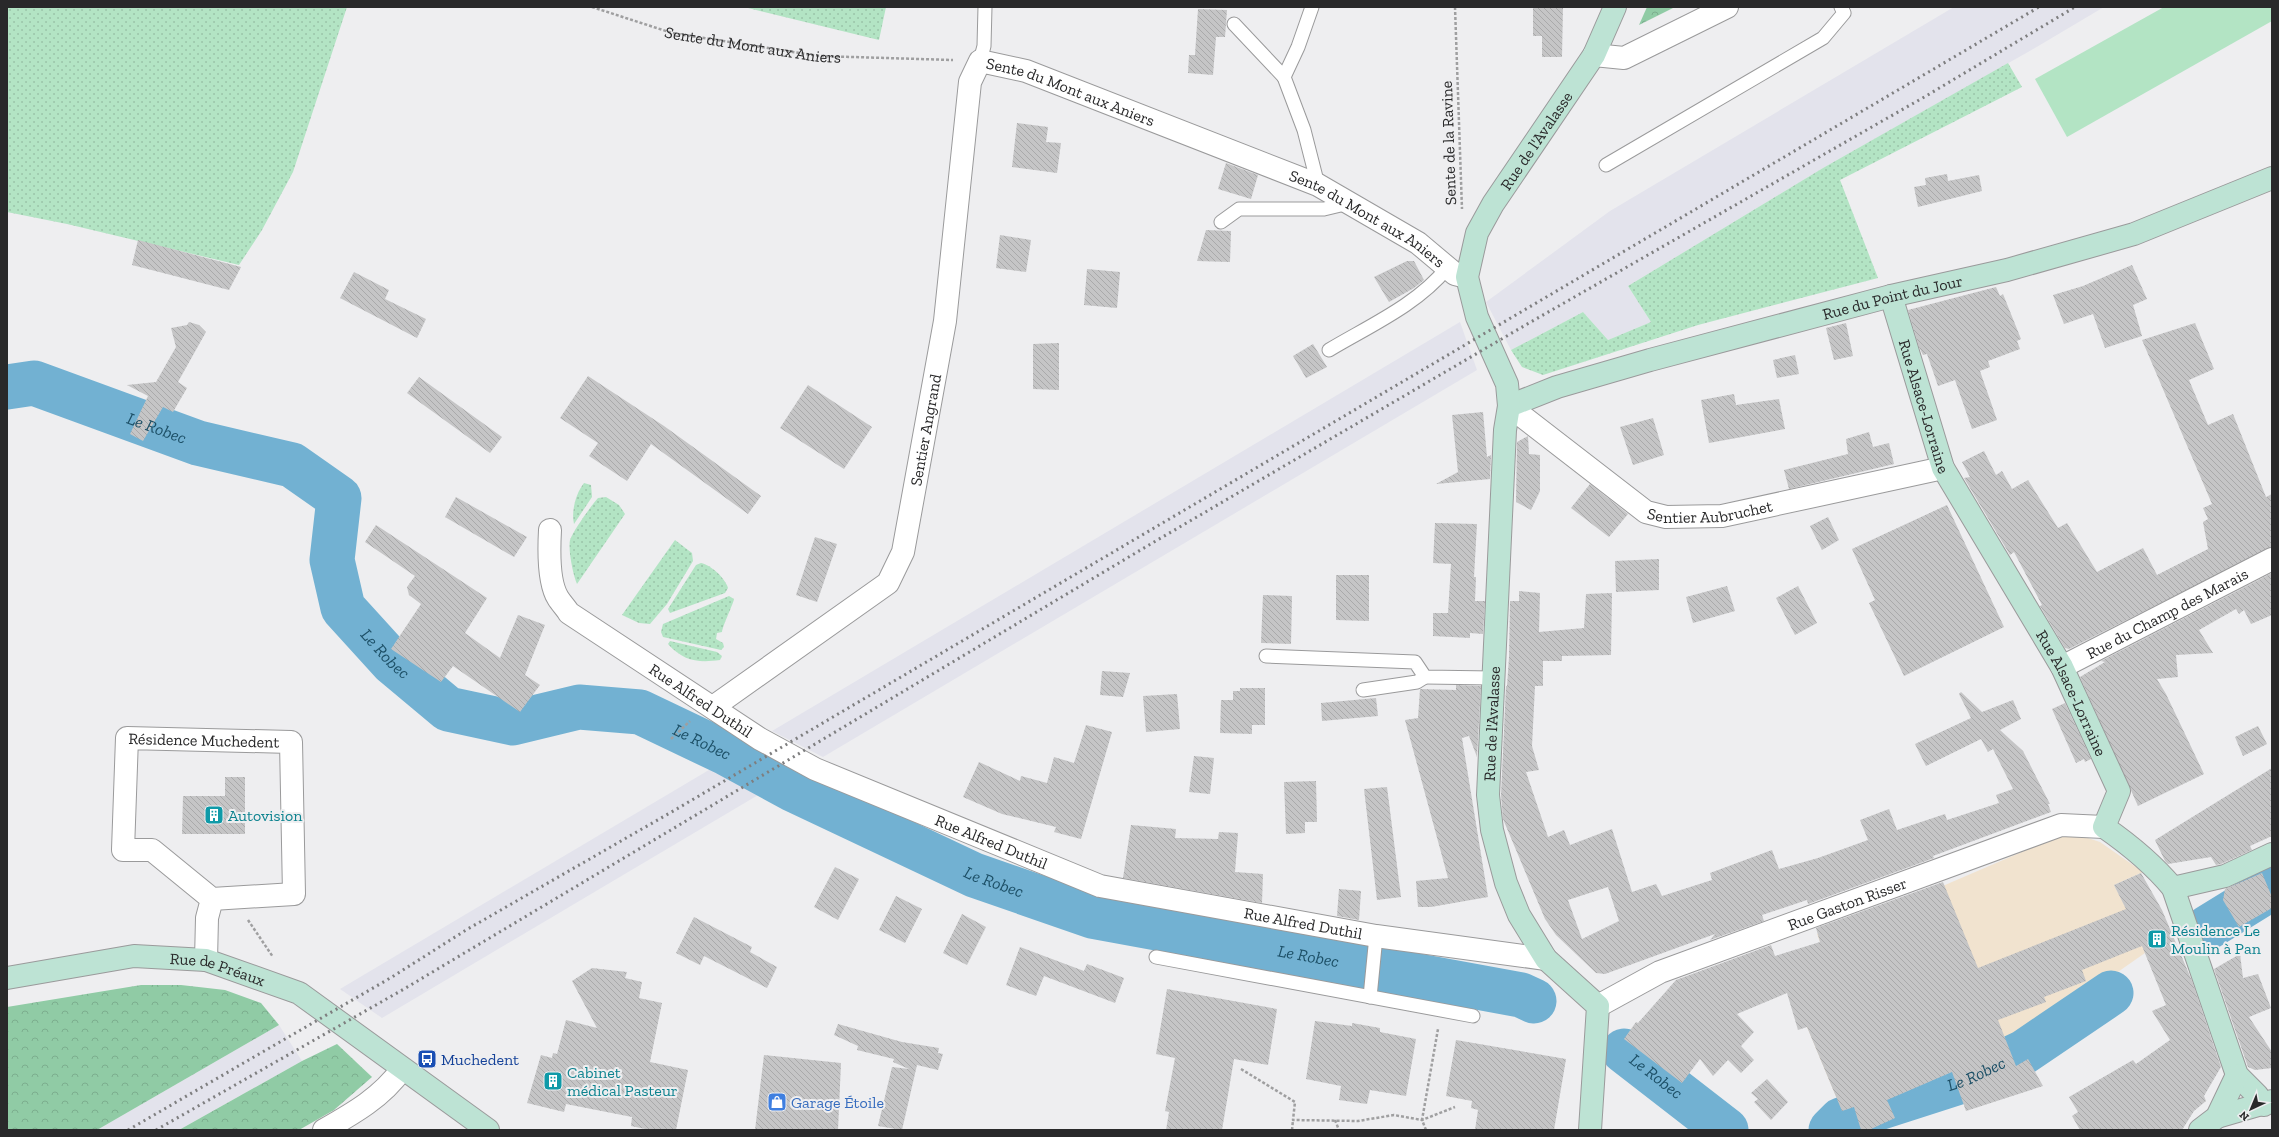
<svg xmlns="http://www.w3.org/2000/svg" width="2279" height="1137" font-family="'Zilla Slab',serif">
  <style>
    .commercial { fill: #f1e3cf }
    .built { fill: #e3e3ec }
    .grass { fill: url(#grass-dots) }
    .forest { fill: url(#forest-crowns) }
    .pitch { fill: #b3e4c4 }
    .lines { fill: none; stroke-linecap: round; stroke-linejoin: round }
    .stream { stroke: #72b1d2; stroke-width: 7 }
    .river { stroke: #72b1d2; stroke-width: 45 }
    .building { fill: url(#building-back-hatch); fill-rule: evenodd }
    .lane-casing { stroke: #9a9a9b; stroke-width: 15 }
    .street-casing { stroke: #9a9a9b; stroke-width: 24 }
    .secondary-casing { stroke: #9a9a9b; stroke-width: 24 }
    .path { stroke: #9f9fa0; stroke-width: 2.5; stroke-dasharray: 3 2; stroke-linecap: butt }
    .lane { stroke: #fff; stroke-width: 13 }
    .street { stroke: #fff; stroke-width: 22 }
    .secondary { stroke: #bde3d4; stroke-width: 22 }
    .rail { stroke: #7e7e7f; stroke-width: 3; stroke-dasharray: 2 4; stroke-linecap: butt }
    .labels { text-anchor: middle; stroke-width: 4; stroke-linejoin: round; paint-order: stroke }
    .street-label { font-size: 16px; fill: #29292a; stroke: #eeeef0 }
    .culture-label { font-size: 16px; fill: #0d838f; stroke: #eeeef0; text-anchor: start }
    .transit-label { font-size: 16px; fill: #164399; stroke: #eeeef0; text-anchor: start }
    .shop-label { font-size: 16px; fill: #366cbe; stroke: #eeeef0; text-anchor: start }
    .water-label { font-size: 17px; font-style: italic; fill: #1d5067; stroke: #eeeef0 }
  </style>
  <defs>
    <pattern id="grass-dots" width="8" height="8" patternUnits="userSpaceOnUse"><rect width="8" height="8" fill="#b3e4c4"/><path d="M2 2h.1M6 6h.1" fill="none" stroke="#9ac4a9" stroke-width="1.8" stroke-linecap="round"/></pattern>
    <pattern id="forest-crowns" width="20" height="18" patternUnits="userSpaceOnUse"><rect width="20" height="18" fill="#90cba5"/><path d="M2 6a3 3 0 1 1 6 0M12 15a3 3 0 1 1 6 0" fill="none" stroke="#7cae8e"/></pattern>
    <pattern id="building-back-hatch" width="6" height="6" patternUnits="userSpaceOnUse"><rect width="6" height="6" fill="#c5c5c6"/><path d="M-1 5l2 2M0 0l6 6M5-1l2 2" fill="none" stroke="#a9a9aa"/></pattern>
  </defs>
  <rect width="100%" height="100%" fill="#eeeef0"/>
  <path class="commercial" d="M2076,834L2100,842L2143,872L2114,885L2133,922L2145,953L2009,1048L1887,1100L1842,1111L1807,1027L1821,945L1817,934L1945,885L2061,835Z"/>
  <g class="built">
    <path d="M1954,7H2104L2028,52L1823,168L1628,286L1651,322L1608,340L1583,312L1511,350L1486,302L1610,211Z"/>
    <path d="M1460,322L1477,370L823,757L772,731Z"/>
    <path d="M746,748L790,776L382,1018L340,989Z"/>
    <path d="M279,1025L302,1061L179,1130H97Z"/>
  </g>
  <g class="grass">
    <path d="M7,7H347L293,172L262,230L239,265L67,224L7,212Z"/>
    <path d="M744,7H886L879,40Z"/>
    <path d="M2008,63L2022,87L1840,180L1878,278L1698,325L1543,375L1522,367L1511,350L1583,312L1608,340L1651,322L1628,286L1823,168Z"/>
    <path d="M584,483L591,485L592,497L574,524C571,511 576,493 584,483Z"/>
    <path d="M606,497L619,505L625,514L577,584C573,575 568,550 570,540C573,531 591,506 598,498Z"/>
    <path d="M675,540L692,553L693,561L667,604L650,624L639,623L622,615Z"/>
    <path d="M701,563C711,565 725,578 728,588L725,593L670,613L668,609L696,565Z"/>
    <path d="M729,596L734,599C734,602 723,625 722,632L717,633L716,639L723,643L724,647L721,650L663,637L661,632L663,624Z"/>
    <path d="M670,641L717,652L722,656L720,660C698,663 683,661 668,644Z"/>
  </g>
  <g class="forest">
    <path d="M1647,7H1675L1639,25Z"/>
    <path d="M141,985H181L225,990L261,1003L279,1025L97,1130H7V1007Z"/>
    <path d="M337,1044L372,1077L334,1110L299,1130H179L302,1061Z"/>
  </g>
  <path class="pitch" d="M2164,7H2272V21L2067,137L2035,79Z"/>
  <g class="lines">
    <path class="stream" d="M7,376L34,383"/>
    <g class="river">
      <path id="s1" d="M7,387L34,383L198,443L292,465L339,498L332,560L343,608L393,663L448,709L513,723L579,707L640,712L726,753L794,790L974,875L1092,916L1521,995L1534,1001"/>
      <path d="M2207,928L2272,888"/>
      <path id="s2" d="M1624,1051L1726,1130"/>
      <path id="s3" d="M1831,1130L1841,1120L1965,1080L2024,1052L2111,993"/>
    </g>
  </g>
  <g class="building">
    <path d="M1533,7H1563L1562,57H1542V36H1533Z"/>
    <path d="M1198,9L1227,10L1225,37H1216L1213,75L1188,73L1189,55H1195Z"/>
    <path d="M1017,123L1048,127L1046,142L1061,143L1057,173L1012,167Z"/>
    <path d="M1226,163L1258,175L1251,199L1218,189Z"/>
    <path d="M1947,174L1948,181L1979,175L1982,191L1918,207L1914,187L1926,185L1925,178Z"/>
    <path d="M1206,230L1231,231L1230,262L1197,261Z"/>
    <path d="M1000,235L1031,240L1026,272L996,268Z"/>
    <path d="M138,240L241,267L229,290L132,265Z"/>
    <path d="M1407,261H1414L1424,280L1414,288L1389,302L1374,277Z"/>
    <path d="M2132,265L2147,299L2133,305L2142,336L2105,348L2093,314L2064,324L2053,295L2083,286Z"/>
    <path d="M1087,269L1120,272L1117,308L1084,305Z"/>
    <path d="M354,272L389,290L385,299L426,319L417,338L340,298Z"/>
    <path d="M1996,287L2000,296L2003,294L2021,339L2017,341L2020,349L1988,361L1990,367L1980,371L1997,420L1972,429L1955,380L1938,386L1927,354L1923,355L1919,347L1908,310Z"/>
    <path d="M189,322L199,325L206,332L178,382L187,388L173,412L163,407L143,441L130,434L148,396L127,385L156,382L176,347L171,328L187,325Z"/>
    <path d="M1846,323L1853,356L1834,360L1826,328Z"/>
    <path d="M2195,323L2214,369L2189,380L2208,425L2233,414L2266,497L2272,494V547L2069,649L2065,648L2040,606L2042,605L2014,552L2010,555L1964,478L1970,477L1962,462L1984,451L1996,475L2002,471L2012,489L2028,480L2058,528L2067,523L2097,572L2143,548L2157,575L2208,549L2203,522L2208,519L2203,508L2212,504L2142,340Z"/>
    <path d="M1059,343V390L1033,389V344Z"/>
    <path d="M1313,344L1327,367L1306,378L1293,356Z"/>
    <path d="M1795,355L1799,374L1777,378L1773,360Z"/>
    <path d="M588,376L664,426L761,496L748,514L651,444L627,481L589,456L598,443L560,418Z"/>
    <path d="M419,377L502,437L490,453L407,393Z"/>
    <path d="M808,385L872,427L844,469L780,428Z"/>
    <path d="M1734,394L1736,405L1779,399L1785,429L1709,443L1701,400Z"/>
    <path d="M1483,412L1487,457L1491,455L1490,479L1436,484L1458,472L1452,415Z"/>
    <path d="M1653,418L1664,455L1633,465L1620,427Z"/>
    <path d="M1869,432L1873,447L1889,443L1894,464L1789,489L1784,470L1848,454L1846,439Z"/>
    <path d="M1528,436L1529,454L1540,455V491L1531,510L1516,502L1517,442Z"/>
    <path d="M1590,484L1628,514L1609,537L1571,508Z"/>
    <path d="M456,497L527,537L514,557L445,517Z"/>
    <path d="M1947,505L2004,627L1904,676L1869,603L1875,600L1852,549Z"/>
    <path d="M1828,517L1839,540L1822,550L1810,526Z"/>
    <path d="M1435,523L1477,524L1474,577H1476L1475,601H1485L1483,634L1470,633V638L1433,636V613H1448L1451,564L1433,563Z"/>
    <path d="M376,525L487,598L465,633L500,658L518,615L545,625L525,675L540,685L520,712L453,666L441,682L391,649L421,604L409,595L407,587L415,576L365,542Z"/>
    <path d="M815,537L837,544L817,602L796,595Z"/>
    <path d="M1659,559V590L1616,592L1615,561Z"/>
    <path d="M2272,573V615L2251,624L2244,610L2239,614L2236,609L2199,630L2213,653L2176,655L2178,677L2157,679L2166,694L2204,774L2138,806L2080,677L2105,662L2101,661Z"/>
    <path d="M1336,575H1369V621L1336,620Z"/>
    <path d="M1727,586L1735,611L1693,623L1686,597Z"/>
    <path d="M1798,586L1817,623L1795,635L1776,598Z"/>
    <path d="M1519,591L1540,593L1539,632L1584,628L1586,594L1612,593L1611,655L1562,656V661H1543V686H1535L1532,746L1539,770L1526,772L1548,837L1564,830L1570,845L1612,829L1632,892L1656,884L1662,896L1712,880L1710,873L1772,850L1779,869L1818,858L1868,840L1860,820L1889,809L1897,830L1945,814L1947,820L1999,803L1996,795L2013,789L1993,749L1988,752L1981,739L1926,766L1915,744L1971,718L1959,694L1961,692L1982,712L2013,700L2021,719L2000,730L2023,751L2050,804H2048L2051,812L1933,856L1934,858L1808,904L1807,900L1762,915L1764,921L1710,940L1715,934L1605,974L1596,973L1556,935L1545,919L1503,819L1501,795L1506,686H1507L1509,657L1510,601H1519ZM1608,887L1619,921L1582,939L1568,900Z"/>
    <path d="M1263,595L1292,596L1291,644L1261,643Z"/>
    <path d="M1102,671L1130,673L1123,697L1100,695Z"/>
    <path d="M1456,685L1481,686L1477,757L1469,736L1462,738L1488,897L1431,907H1418L1416,881L1448,878L1405,720L1418,718L1420,689L1456,690Z"/>
    <path d="M1240,688H1265V725H1252V734L1220,733L1221,700H1233V691H1240Z"/>
    <path d="M1177,694L1180,729L1146,732L1143,696Z"/>
    <path d="M1376,698L1378,716L1322,721L1321,703Z"/>
    <path d="M2065,703L2091,759L2085,762L2084,759L2076,763L2052,709Z"/>
    <path d="M1086,725L1112,732L1081,839L1054,832L1056,827L1002,814L963,797L979,762L1020,781L1021,776L1047,783L1054,757L1074,763Z"/>
    <path d="M2258,726L2267,744L2243,756L2235,737Z"/>
    <path d="M1194,756L1214,758L1210,794L1189,792Z"/>
    <path d="M2272,768V836L2250,846L2252,850L2221,864L2216,865L2211,857L2168,864L2165,861L2155,840Z"/>
    <path d="M225,777H245V834H182L183,796H225Z"/>
    <path d="M1316,781L1317,822H1305V833L1286,834L1284,782Z"/>
    <path d="M1387,787L1401,897L1377,900L1364,789Z"/>
    <path d="M1131,825L1176,829L1175,838L1218,839L1219,832L1238,833L1235,872L1263,874L1262,903L1123,878Z"/>
    <path d="M835,867L859,879L838,920L814,907Z"/>
    <path d="M2141,873L2162,910L2192,981L2221,1067L2204,1096L2206,1101L2194,1111L2182,1130H2080L2072,1116L2078,1112L2069,1097L2133,1060L2136,1064L2170,1040L2152,1011L2166,1005L2142,946L2082,970L2086,981L2044,997L2046,1002L1998,1020L2016,1066L2028,1059L2043,1086L1966,1111L1952,1072L1887,1100L1895,1118L1869,1130H1861L1854,1107L1842,1111L1807,1027L1798,1030L1787,993L1737,1014L1754,1032L1741,1046L1754,1060L1741,1073L1728,1060L1713,1076L1700,1059L1682,1083L1624,1039L1636,1022L1638,1023L1676,980L1771,945L1775,956L1820,942L1816,928L1943,882L1978,968L2126,909L2114,885Z"/>
    <path d="M2262,873L2272,897V908L2239,927L2223,900L2225,889Z"/>
    <path d="M1339,889L1361,891L1359,920L1337,916Z"/>
    <path d="M896,896L922,909L905,943L879,930Z"/>
    <path d="M962,914L986,927L967,965L943,953Z"/>
    <path d="M694,917L752,947L750,952L777,967L767,988L704,956L700,965L676,953Z"/>
    <path d="M1020,947L1084,971L1087,964L1124,978L1115,1003L1044,976L1036,996L1006,985Z"/>
    <path d="M2240,954L2243,978L2258,974L2271,1008L2249,1017L2272,1052V1068L2255,1070L2248,1067L2214,969Z"/>
    <path d="M592,968L627,972L625,978L642,982L639,998L662,1003L650,1062L688,1070L676,1130H650L631,1126L632,1117L566,1104L564,1112L527,1103L541,1055L552,1058L553,1053L557,1054L566,1020L597,1028L572,981Z"/>
    <path d="M1167,989L1277,1009L1268,1065L1234,1059L1222,1130H1166L1169,1112L1165,1111L1175,1058L1156,1054Z"/>
    <path d="M1315,1021L1352,1026V1023L1380,1028V1032L1416,1039L1406,1096L1370,1090L1367,1104L1339,1100L1341,1086L1306,1079Z"/>
    <path d="M838,1024L902,1042L939,1048L938,1053L943,1054L938,1070L917,1065L902,1130L878,1126L892,1067L909,1069L893,1062L894,1059L857,1050L858,1046L834,1035Z"/>
    <path d="M1456,1040L1566,1059L1554,1130H1475L1478,1110L1471,1108L1472,1101L1446,1096Z"/>
    <path d="M764,1055L841,1063L838,1130H755Z"/>
    <path d="M1767,1079L1788,1102L1771,1120L1754,1102L1758,1099L1751,1093Z"/>
  </g>
  <g class="lines">
    <defs>
      <g id="lane">
        <path d="M1312,7L1298,47L1284,77L1304,130L1318,185"/>
        <path d="M1234,24L1284,77"/>
        <path d="M980,61L984,46L985,7"/>
        <path d="M1606,165L1823,38L1844,13L1841,7"/>
        <path d="M1221,222L1239,209H1324L1349,203"/>
        <path d="M1329,350C1369,326 1417,305 1447,268"/>
        <path d="M1266,656L1415,662L1425,677L1493,678"/>
        <path d="M1363,690L1417,682L1425,677"/>
        <path d="M1156,957L1473,1016"/>
        <path d="M1370,997L1376,936"/>
      </g>
      <g id="street">
        <path d="M1594,55L1624,58L1727,7"/>
        <path id="s5" d="M1509,406L1646,512L1666,517L1722,516L1943,468"/>
        <path id="s6" d="M550,530C549,548 548,582 558,598C561,603 566,608 569,613L760,739L815,769L1100,886L1376,936L1546,959"/>
        <path id="s7" d="M2062,667L2272,559"/>
        <path id="s8" d="M713,707L888,583L903,552L945,321L970,82L980,61L1026,71L1318,185L1418,243L1455,274L1467,277"/>
        <path id="s9" d="M206,960L207,918L212,899L152,850H123L127,738L291,742L294,894L212,899"/>
        <path id="s10" d="M1598,1006L1660,972L2061,825L2104,827"/>
        <path d="M324,1130C354,1113 382,1097 402,1069"/>
      </g>
      <g id="secondary">
        <path id="s11" d="M1891,296L1943,468L2062,667L2119,791L2104,827C2130,845 2153,864 2173,888L2237,1075L2257,1095L2264,1105"/>
        <path id="s12" d="M1509,406L1557,387L1650,360L1891,296L2007,270L2134,234L2272,178"/>
        <path d="M2173,888L2225,876L2272,854"/>
        <path id="s13" d="M7,978L134,956L206,960L299,993L488,1130"/>
        <path d="M2217,1117L2272,1101"/>
        <path id="s14" d="M1590,1130L1598,1006L1546,959L1519,915L1506,883L1492,830L1488,795L1505,430L1509,406L1507,384L1477,317L1467,277L1477,233L1493,204L1594,55L1615,7"/>
        <path d="M2200,1130L2217,1117L2237,1075"/>
      </g>
    </defs>
    <use href="#lane" class="lane-casing"/>
    <use href="#street" class="street-casing"/>
    <use href="#secondary" class="secondary-casing"/>
    <g class="path">
      <path id="s4" d="M592,7L672,33L819,56L953,60"/>
      <path d="M1455,7L1462,209"/>
      <path d="M671,739L690,721"/>
      <path d="M248,920L273,957"/>
      <path d="M1241,1069L1295,1102L1293,1120L1358,1121L1394,1115L1422,1120L1455,1107"/>
      <path d="M1335,1120L1339,1130"/>
      <path d="M1292,1130L1293,1120"/>
      <path d="M1426,1130L1422,1120L1438,1029"/>
    </g>
    <use href="#lane" class="lane"/>
    <use href="#street" class="street"/>
    <use href="#secondary" class="secondary"/>
    <g class="rail">
      <path d="M128,1130L392,977L466,930L675,810L2039,7"/>
      <path d="M156,1130L404,989L1154,542L1529,323L1926,96L2075,7"/>
    </g>
  </g>
  <defs>
    <symbol id="building-square" viewBox="-11 -11 22 22"><rect x="-9" y="-9" width="18" height="18" rx="4" fill="#0f9aa8" stroke="#eeeef0"/><path d="M-4-6H4V6H1V3H-1V6H-4ZM-2.5-4.3h1.7v1.8h-1.7ZM.8-4.3h1.7v1.8H.8ZM-2.5-1h1.7V.8h-1.7ZM.8-1h1.7V.8H.8Z" fill="#fff"/></symbol>
    <symbol id="bus-square" viewBox="-11 -11 22 22"><rect x="-9" y="-9" width="18" height="18" rx="4" fill="#1a4fb4" stroke="#eeeef0"/><path d="M-5-6H5V4H4V6H2V4H-2V6H-4V4H-5ZM-3.5-4V0h7V-4ZM-3.5 1.2v1.5H-2V1.2ZM2 1.2v1.5H3.5V1.2Z" fill="#fff"/></symbol>
    <symbol id="shop-square" viewBox="-11 -11 22 22"><rect x="-9" y="-9" width="18" height="18" rx="4" fill="#3f7fe0" stroke="#eeeef0"/><path d="M-5-2.5h2.3a2.7 3.5 0 0 1 5.4 0H5L5.5 6h-11ZM-1.5-2.5h3a1.5 2.3 0 0 0-3 0Z" fill="#fff"/></symbol>
  </defs>
  <g fill-rule="evenodd">
    <use href="#building-square" x="203" y="804" width="22" height="22"/>
    <use href="#building-square" x="2146" y="928" width="22" height="22"/>
    <use href="#bus-square" x="416" y="1048" width="22" height="22"/>
    <use href="#building-square" x="542" y="1070" width="22" height="22"/>
    <use href="#shop-square" x="766" y="1091" width="22" height="22"/>
  </g>
  <g class="labels">
    <g class="street-label">
      <text dy="6" stroke="none"><textPath href="#s4" startOffset="166">Sente du Mont aux Aniers</textPath></text>
      <text dy="6" stroke="none"><textPath href="#s8" startOffset="843">Sente du Mont aux Aniers</textPath></text>
      <text dy="6" stroke="none"><textPath href="#s14" startOffset="1052">Rue de l'Avalasse</textPath></text>
      <text transform="translate(1448 143) rotate(-92)" y="6">Sente de la Ravine</text>
      <text dy="6" stroke="none"><textPath href="#s8" startOffset="1167">Sente du Mont aux Aniers</textPath></text>
      <text dy="6" stroke="none"><textPath href="#s12" startOffset="399">Rue du Point du Jour</textPath></text>
      <text dy="6" stroke="none"><textPath href="#s11" startOffset="115">Rue Alsace-Lorraine</textPath></text>
      <text dy="6" stroke="none"><textPath href="#s8" startOffset="373">Sentier Angrand</textPath></text>
      <text dy="6" stroke="none"><textPath href="#s5" startOffset="238">Sentier Aubruchet</textPath></text>
      <text dy="6" stroke="none"><textPath href="#s7" startOffset="118">Rue du Champ des Marais</textPath></text>
      <text dy="6" stroke="none"><textPath href="#s11" startOffset="439">Rue Alsace-Lorraine</textPath></text>
      <text dy="6" stroke="none"><textPath href="#s6" startOffset="246">Rue Alfred Duthil</textPath></text>
      <text dy="6" stroke="none"><textPath href="#s14" startOffset="442">Rue de l'Avalasse</textPath></text>
      <text dy="6" stroke="none"><textPath href="#s9" startOffset="357">Résidence Muchedent</textPath></text>
      <text dy="6" stroke="none"><textPath href="#s6" startOffset="570">Rue Alfred Duthil</textPath></text>
      <text dy="6" stroke="none"><textPath href="#s10" startOffset="270">Rue Gaston Risser</textPath></text>
      <text dy="6" stroke="none"><textPath href="#s6" startOffset="894">Rue Alfred Duthil</textPath></text>
      <text dy="6" stroke="none"><textPath href="#s13" startOffset="214">Rue de Préaux</textPath></text>
    </g>
    <g class="culture-label">
      <text x="228" y="821">Autovision</text>
      <text x="2171" y="936">Résidence Le<tspan x="2171" dy="18">Moulin à Pan</tspan></text>
      <text x="567" y="1078">Cabinet<tspan x="567" dy="18">médical Pasteur</tspan></text>
    </g>
    <g class="transit-label">
      <text x="441" y="1065">Muchedent</text>
    </g>
    <g class="shop-label">
      <text x="791" y="1108">Garage Étoile</text>
    </g>
    <g class="water-label">
      <text dy="6" stroke="none"><textPath href="#s1" startOffset="158">Le Robec</textPath></text>
      <text dy="6" stroke="none"><textPath href="#s1" startOffset="530">Le Robec</textPath></text>
      <text dy="6" stroke="none"><textPath href="#s1" startOffset="878">Le Robec</textPath></text>
      <text dy="6" stroke="none"><textPath href="#s1" startOffset="1202">Le Robec</textPath></text>
      <text dy="6" stroke="none"><textPath href="#s1" startOffset="1526">Le Robec</textPath></text>
      <text dy="6" stroke="none"><textPath href="#s3" startOffset="157">Le Robec</textPath></text>
      <text dy="6" stroke="none"><textPath href="#s2" startOffset="41">Le Robec</textPath></text>
    </g>
  </g>
  <rect width="2279" height="1137" fill="none" stroke="#29292a" stroke-width="16"/>
  <g transform="translate(2251 1109) rotate(224)" stroke="#eeeef0" stroke-width="3" paint-order="stroke">
  <path d="M0-3L7 15L0 10L-7 15Z" fill="#29292a"/>
  <text y="-6" font-size="11" font-weight="bold" text-anchor="middle" fill="#29292a">N</text>
  </g>
</svg>
